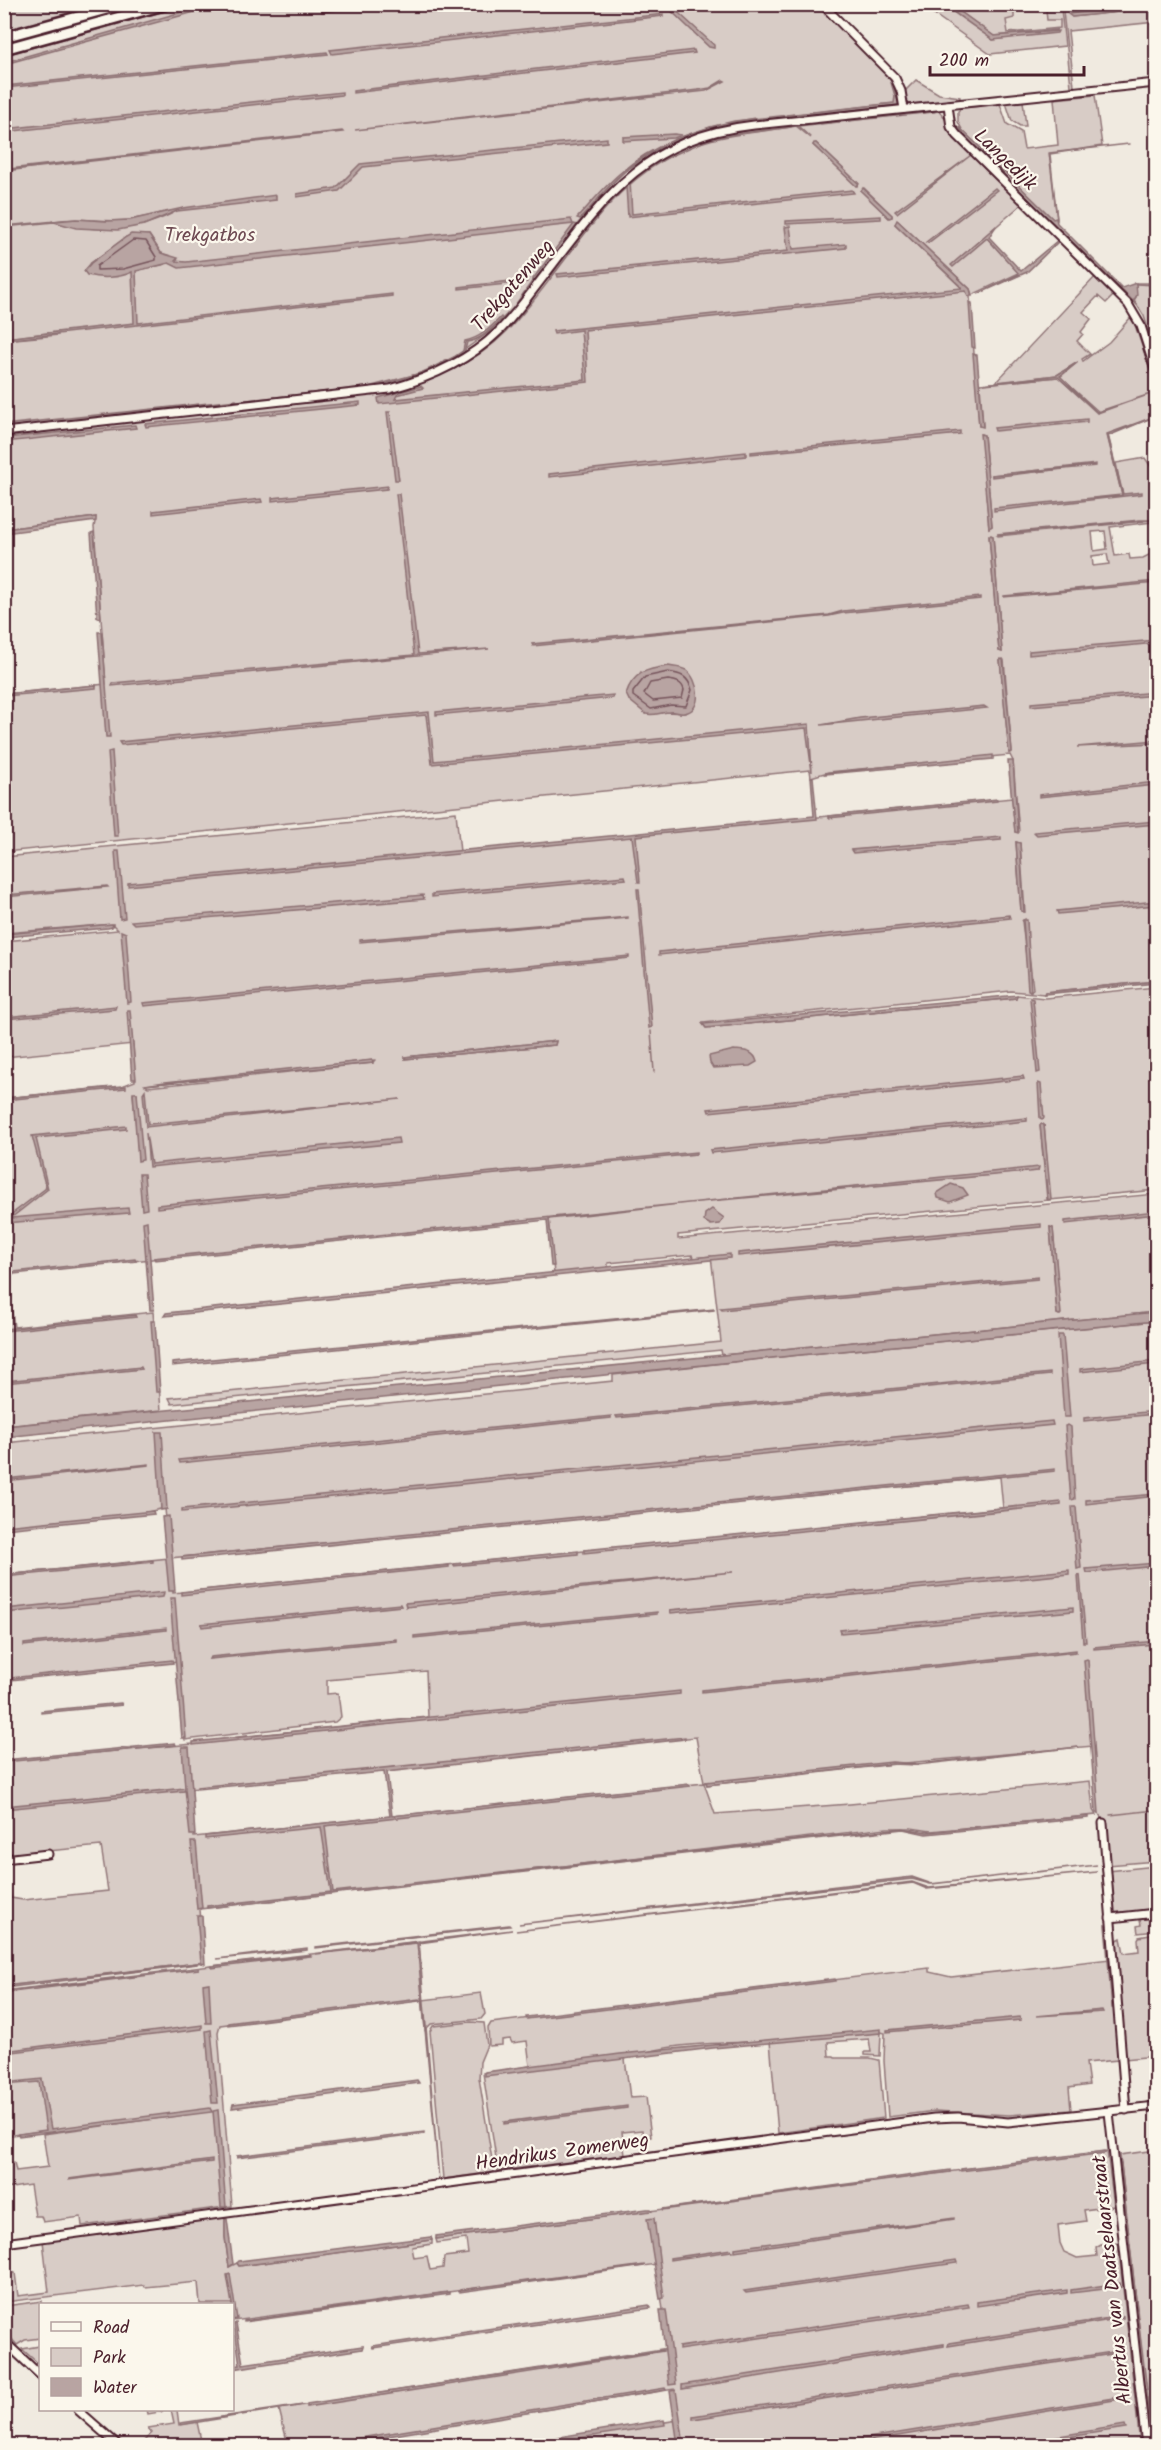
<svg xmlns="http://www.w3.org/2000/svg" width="1161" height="2450" font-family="Kalam,sans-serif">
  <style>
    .built { fill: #e4dbd2 }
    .green { fill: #d8ccc6; stroke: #917678; stroke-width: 1.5; fill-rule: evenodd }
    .water { fill: #b8a4a2; stroke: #8c6f72; stroke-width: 1.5 }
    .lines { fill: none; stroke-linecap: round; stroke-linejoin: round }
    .shore { stroke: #76545b; stroke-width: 1.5 }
    .stream { stroke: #8c6f72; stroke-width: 1.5 }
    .minor-casing { stroke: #4a1f2b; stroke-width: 11 }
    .highway-casing { stroke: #4a1f2b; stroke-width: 14 }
    .minor { stroke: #fbf7ec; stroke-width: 7 }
    .highway { stroke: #fbf7ec; stroke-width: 9 }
    .labels { text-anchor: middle; stroke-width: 4.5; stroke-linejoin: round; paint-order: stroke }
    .street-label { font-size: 20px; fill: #4a1f2b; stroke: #fbf7ec }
    .park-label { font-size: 20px; fill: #6e4a52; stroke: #fbf7ec }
  </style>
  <rect width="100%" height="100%" fill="#f0eae0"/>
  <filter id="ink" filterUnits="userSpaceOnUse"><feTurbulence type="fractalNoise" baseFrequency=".0167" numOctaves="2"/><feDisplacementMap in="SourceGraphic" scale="12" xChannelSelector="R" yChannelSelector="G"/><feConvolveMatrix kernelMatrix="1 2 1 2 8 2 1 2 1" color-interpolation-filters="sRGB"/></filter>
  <g filter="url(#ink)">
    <path class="built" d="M1156,4V6L1073,15L1057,32L995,38L948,5Z"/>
    <g class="green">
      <path d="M5,4H102V5L5,31Z"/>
      <path d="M819,4L893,80L899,98L897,103L734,121L710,127L674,140L625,171L610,186L551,255L513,308L488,333L454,357L421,373L368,387L5,426L4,340L58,335L57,332L5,338V55L187,5ZM178,210C141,232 95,234 54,221C78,216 103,223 128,220C145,218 162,212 178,210ZM149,235L161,253L177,259L162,265L129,272L91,263L126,237Z"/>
      <path d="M135,5H153L5,45V41Z"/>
      <path d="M921,5H943L993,40L1057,30L994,36L951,5H997V9L1000,10L1002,5H1009L1006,8L1014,13V18L1006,20L1008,33L1060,28V20H1047L1046,10H1044V7L1083,5L1081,7L1061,9L1065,46L990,54Z"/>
      <path d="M1086,5H1088L1089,11L1070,13L1072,17L1156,8V22L1068,31L1074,86H1071L1063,11L1086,8Z"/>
      <path d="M916,80L939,94L960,97V100L913,105L909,104L903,93Z"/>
      <path d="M1095,95L1102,146L1050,154L1057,220L1053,219L963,131L958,122V111L962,108L1000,104L1007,124L1021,132L1024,149L1058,145L1054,99Z"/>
      <path d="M1023,101L1026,126H1020L1012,121L1006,103Z"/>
      <path d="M939,111C946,116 947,127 953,134C973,160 999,182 1022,204L952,265L987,238L1019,273L972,295L970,289L898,221L895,224L970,296L979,426H983L980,384L1058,377L1097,413L1099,412L1060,377L1078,362L1057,375L996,382L1096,276L1115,294L1106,303L1098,296L1083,312L1091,319L1081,332L1083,334L1077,341L1090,354L1082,359L1083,361L1109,342L1132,316L1156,388V416L1108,435L1111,447L1107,435L1122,495L1116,463L1145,458L1154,471L1156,470V523L1153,522L1110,527L1115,556L1129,554L1130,559L1143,558L1153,553L1156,545V981L1045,992L1044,994L1011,991L702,1023L706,1028L1016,998L1017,995L1045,998L1156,987V1190L678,1235V1239L1156,1194V1312L722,1355L721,1350L172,1404L169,1398L721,1342L711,1256L693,1258L692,1255L608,1263V1268L554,1274L549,1218L7,1274L14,1327L153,1312L161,1410L5,1426V1098L122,1086L135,1081L133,1044L5,1057V941L118,930L112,924L5,933V857L456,812L460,852L1012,798L1015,832H1019L1013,761L1010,755L828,772L811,777L810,770L5,852V694L106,684L94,527L96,517L5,529V434L390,392C430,383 477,362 506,332C561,276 595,199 665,159C711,132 747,135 796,126L811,138L798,126ZM816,143L858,183L857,186L813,145ZM864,188L892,215V217L889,218L861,191ZM981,434L984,435L992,526L989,528ZM1096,464V466L992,476V475ZM1144,521L998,536L997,535ZM1105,531L1107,549L1094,551L1092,532ZM991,535L993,536L1002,652L999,651L989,536ZM1107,554L1109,564L1093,566L1092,556ZM1000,659L1004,660L1012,752L1009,753ZM641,672L684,713L666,712L629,700L628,690ZM1016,842L1020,843L1025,912L1021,911ZM1025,919L1033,989L1030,991L1022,921ZM556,1041L555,1045L405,1059V1057ZM375,1060L372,1063L148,1087L145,1085ZM137,1093L139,1161L133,1094ZM1043,1124L1044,1125L1050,1199H1047L1040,1125ZM1050,1227L1053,1228L1060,1315L1057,1314Z"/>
      <path d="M1134,283H1156V353L1144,316L1134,300L1136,297Z"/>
      <path d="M1156,1321V1861L1108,1865L1105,1824L1098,1812L1093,1746L905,1763L707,1785L706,1782L704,1783L715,1814L850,1804L1090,1781L1093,1810L1096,1815L931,1831L911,1828H887L200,1909L204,1962L5,1987V1861L11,1898L23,1900L108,1891L101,1846L5,1855V1761L193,1744L238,1737L428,1717L426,1671L327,1680V1694L338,1693L341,1717L335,1722L185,1740L178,1661L5,1680V1575L169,1558L165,1508L143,1513L5,1527V1443L613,1381V1375L800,1355ZM1000,1477L1003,1508L173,1593L170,1558ZM696,1737L704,1783L194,1837L190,1789Z"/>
      <path d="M1156,1866V1910L1112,1915L1108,1871Z"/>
      <path d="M1156,1914V1931L1138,1933L1137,1926L1141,1925L1139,1915Z"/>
      <path d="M1156,1934V2056L1124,2059L1114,1942L1121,1938L1124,1953L1139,1951L1138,1939L1139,1937Z"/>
      <path d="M419,1941L423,2000L481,1993L485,2014L481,2019L431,2024L425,2030L423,2000L220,2025L218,2032L232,2206L82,2226L81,2217L43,2222L41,2216H35L30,2185L5,2189V2161L7,2163L14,2162L16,2171L48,2167L43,2134L212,2111H194L5,2136L4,1991Z"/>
      <path d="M1110,1959L1118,2060L1086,2063L1089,2085L1069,2088L1071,2110L1009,2115L935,2111L888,2117L884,2061L885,2033L881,2032L880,2056L865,2055V2052H871L869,2039L828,2042L829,2056H834L835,2058H870L879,2060L884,2118L778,2133L770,2041C722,2044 669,2041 625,2059L630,2098L646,2097L651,2137L643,2139L642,2130L622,2132L625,2155L498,2171L483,2073L530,2066L527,2041L512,2043L510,2039L502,2040V2045L489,2046L488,2028L491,2023L929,1968V1972L951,1977Z"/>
      <path d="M471,2022L484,2023L487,2045L480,2062L479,2078L494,2172L443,2179L430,2031L433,2026Z"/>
      <path d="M1156,2150V2445H1152L1120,2155Z"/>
      <path d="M1107,2151L1114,2206L1084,2210L1086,2221L1058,2225L1060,2243L1064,2252L1077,2258L1097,2256L1096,2248L1101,2245L1118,2243L1140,2445H518L678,2420L674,2389L324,2445H288L279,2409L668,2348L657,2264L233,2321L232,2304H200L198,2282L145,2287L144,2285L5,2302L4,2273H15L18,2296L49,2292L43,2241L225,2216V2237L229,2267L237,2263L239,2266L432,2240V2244L412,2247L414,2258L427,2256L430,2270L443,2268L444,2257L468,2254L466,2239L437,2243L436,2239Z"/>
      <path d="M42,2301L40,2338L25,2340L17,2345L5,2331V2306Z"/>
      <path d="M40,2346V2365L22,2349Z"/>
      <path d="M147,2410H177L179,2425L197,2422L202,2445H179L178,2443L170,2445L139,2446L152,2433L148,2428L174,2424L171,2410L148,2414Z"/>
    </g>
    <g class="water">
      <path d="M210,4L220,5L5,64V62Z"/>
      <path d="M357,4L387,5L322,12L323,8Z"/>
      <path d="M665,5H670L714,45V48L709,47Z"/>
      <path d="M944,5H951L994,36L1058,31L1057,33L993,40Z"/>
      <path d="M1156,5V8L1072,17L1068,14Z"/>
      <path d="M663,14V16L332,54L330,50Z"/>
      <path d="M694,50L695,53L353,93V91Z"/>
      <path d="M327,52L328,54L5,88V86Z"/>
      <path d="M890,79L892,80L899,105L788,118L787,115L894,103L895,96Z"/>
      <path d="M723,80L725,81L706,91L355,130L698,90L710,88Z"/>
      <path d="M342,92V95L5,132V129Z"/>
      <path d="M933,111L934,112L821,124V122Z"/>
      <path d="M756,118V121C707,127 654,143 617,178C604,191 593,206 580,219L577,218C591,203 604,187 619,174C657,140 707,125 756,118Z"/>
      <path d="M792,125L791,127L784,128L736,134L707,140L662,160L634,177C680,139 734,130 792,125Z"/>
      <path d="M959,127L1053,219L1056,218L1057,223L1122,288L1136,283L1137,295L1134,300L1137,305L966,138Z"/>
      <path d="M342,131L343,132L5,171L9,169Z"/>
      <path d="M674,134L682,135L674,138L623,141V137Z"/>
      <path d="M607,138V142L363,167L339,191L297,197V194L336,188L360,164Z"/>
      <path d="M814,143H816L859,184L856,186L813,145Z"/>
      <path d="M971,155L897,213L895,211Z"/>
      <path d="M630,181L632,214L852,190L854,193L628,217L626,187L608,203L593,224L591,221L614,194Z"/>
      <path d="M863,188L892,215V217L889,218L861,191Z"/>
      <path d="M995,188L997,190L928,243L926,242Z"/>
      <path d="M276,195V200L177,211L144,225L118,230L76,228L54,222L5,227V226L76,219L106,221L130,220L183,208Z"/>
      <path d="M881,216V219L786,224V221Z"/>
      <path d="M571,219L573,224L179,268L169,263L136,271L138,323L392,294V296L5,340V338L134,323L132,272C120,278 101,279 87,275L84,271L91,263L126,237L131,234L149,235L161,253L178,258L175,261L186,262Z"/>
      <path d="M897,220L970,289L972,296H968L966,291L585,330L588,382L379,404L378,398L421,386L423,388L397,395L395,399L585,380L581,330L554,334L553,331L962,288L895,224Z"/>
      <path d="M574,224L577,225L535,281L533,279Z"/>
      <path d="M587,226L590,227L553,275L550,274Z"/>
      <path d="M790,226L793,249L846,244V248L558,277L557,274L788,251L785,227Z"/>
      <path d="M996,226L989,237L1021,271L1058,240L1059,241L1027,272L978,294L1019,274L987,238L953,267L951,265Z"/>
      <path d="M528,279L527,282L459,289V287Z"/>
      <path d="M969,302L972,303L975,348L972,347Z"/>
      <path d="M501,317L502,319C492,328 481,341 467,342L464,354C437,370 410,380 379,388L378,386L430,370L460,354L463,351L465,341C480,338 490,328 501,317Z"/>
      <path d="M973,354L977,355L983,427L979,426Z"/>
      <path d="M1078,362L1060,376L1097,412L1156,392L1098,413L1058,377L984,384L1057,375Z"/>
      <path d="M236,400V403L5,428L4,425Z"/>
      <path d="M360,402V405L146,427L145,424Z"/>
      <path d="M387,412H390L399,480H395Z"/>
      <path d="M1156,416L1108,436L1123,494L1142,492V494L994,511V508L1122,495L1107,434Z"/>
      <path d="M1087,419V422L995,431L994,428Z"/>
      <path d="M135,425L136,428L5,442V438Z"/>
      <path d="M960,431V434L751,454V452Z"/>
      <path d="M980,434L984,435L992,526L989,528Z"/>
      <path d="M746,452V456L549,477V474Z"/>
      <path d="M1096,465L992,477V475Z"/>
      <path d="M388,486L387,489L272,501V498Z"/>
      <path d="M396,494H399L418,654L489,649L112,686L113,683L414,655Z"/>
      <path d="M261,499L262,502L153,514V511Z"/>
      <path d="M96,517V521L5,533V529Z"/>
      <path d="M1140,520H1151L997,534Z"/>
      <path d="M94,532L101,618L97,617L91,533Z"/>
      <path d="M989,535L993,536L1002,652L999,651Z"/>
      <path d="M1156,581V583L1004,597V596Z"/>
      <path d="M980,597V599L843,613L829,616L533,646L532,644L829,615L843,611Z"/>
      <path d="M98,632H102L110,737H106Z"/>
      <path d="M1156,640V643L1029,655V651Z"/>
      <path d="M1003,659L1012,752L1009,753L1000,660Z"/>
      <path d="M668,666C674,667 681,667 686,670C699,679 704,711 684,713C680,714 675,711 670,712C662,712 655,716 646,714L629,700L626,694C633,672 647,669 668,666Z"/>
      <path d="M96,685V688L5,696V694Z"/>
      <path d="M1156,692V695L1031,706V703Z"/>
      <path d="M613,695L612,698L436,715V712Z"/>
      <path d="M984,706L987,708L821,725L860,718Z"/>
      <path d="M429,712L434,761L809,724L812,772L806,728L432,764L426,715L121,745L119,742Z"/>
      <path d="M1156,740V743L1077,747Z"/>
      <path d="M112,751L118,836H114L108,752Z"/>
      <path d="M993,755V759L825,774L826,773Z"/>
      <path d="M1008,761H1013L1018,833L1015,832Z"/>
      <path d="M811,777H813L817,819L636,836L640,882H638L632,837L128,886V883L814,816Z"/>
      <path d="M1156,782V785L1039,797V795Z"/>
      <path d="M997,799V801L829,818V816Z"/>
      <path d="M1156,821V824L1037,835L1034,832Z"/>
      <path d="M1001,837V840L853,853L851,850Z"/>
      <path d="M1016,842L1020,843L1024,912L1021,911Z"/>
      <path d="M115,851H119L125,918L120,919Z"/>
      <path d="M625,876L626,879L432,897V894Z"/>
      <path d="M107,886L108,887L5,897V895Z"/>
      <path d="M637,889H639L652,1027L649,1028Z"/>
      <path d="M423,895L424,899L134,924L131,921Z"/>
      <path d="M1156,901V905L1058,914L1057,911Z"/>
      <path d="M1009,915L1010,918L659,955V952Z"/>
      <path d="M628,917V918L360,942V940Z"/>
      <path d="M1023,920H1027L1031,991L1028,990Z"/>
      <path d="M113,924L112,927L108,928L5,937V934Z"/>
      <path d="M121,931L126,933L131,1002L127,1003Z"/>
      <path d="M629,956V958L144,1006L143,1003Z"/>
      <path d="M1156,981V983L1044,994L1045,992Z"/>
      <path d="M1017,995L1016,998L706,1028L703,1024Z"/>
      <path d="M1030,998L1033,999L1040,1072L1037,1073Z"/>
      <path d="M116,1006L115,1009L5,1019V1017Z"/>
      <path d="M127,1010H130L136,1079H132Z"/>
      <path d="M556,1041L555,1045L405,1059V1057Z"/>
      <path d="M734,1050C744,1051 754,1050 757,1062L750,1066L713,1068L710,1063L709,1056Z"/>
      <path d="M372,1060L373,1063L145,1085L165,1082Z"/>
      <path d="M1023,1076L1024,1079L709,1112L708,1109Z"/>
      <path d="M1038,1083L1041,1084L1044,1118L1042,1119L1040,1118Z"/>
      <path d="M126,1086V1088L5,1100V1098Z"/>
      <path d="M145,1090L148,1124L400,1099L146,1127L143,1093Z"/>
      <path d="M133,1093H137L143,1160L138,1161Z"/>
      <path d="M1027,1118V1121L711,1153L710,1150Z"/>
      <path d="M1042,1124L1044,1125L1051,1199L1048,1200L1040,1125Z"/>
      <path d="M126,1126V1129L36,1138L48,1189L11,1218L128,1208L129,1213L5,1223V1219L46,1188L32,1136Z"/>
      <path d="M146,1133L151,1164L398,1138L399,1143L149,1167Z"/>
      <path d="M696,1152V1154L157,1208V1205Z"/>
      <path d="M1039,1167L1038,1171L688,1203L549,1219L554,1266H551L547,1220L155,1260L154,1258Z"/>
      <path d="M139,1174H144L147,1209L142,1210Z"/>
      <path d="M951,1184L963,1188L968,1195L950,1202L938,1198L937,1193Z"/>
      <path d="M712,1209L724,1218L720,1224L711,1225L704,1221L705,1214Z"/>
      <path d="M1156,1211V1214L1065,1224V1221Z"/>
      <path d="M147,1221L154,1310H150L143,1222Z"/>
      <path d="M1041,1224V1227L738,1256V1253Z"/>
      <path d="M1050,1227L1053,1228L1061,1314L1059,1315L1057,1314Z"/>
      <path d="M730,1254V1258L164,1316L166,1313Z"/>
      <path d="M135,1259L136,1261L5,1275V1273Z"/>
      <path d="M1038,1277V1279L722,1310L720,1308Z"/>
      <path d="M714,1309V1310L172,1366V1363Z"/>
      <path d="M1156,1312V1321L800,1355L5,1437V1426Z"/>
      <path d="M135,1315L136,1317L5,1331V1329Z"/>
      <path d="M151,1321H155L160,1392H156Z"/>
      <path d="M1058,1335H1063L1070,1417H1064Z"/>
      <path d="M1156,1361V1364L1080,1372V1369Z"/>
      <path d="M141,1367L142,1369L5,1383V1381Z"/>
      <path d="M1050,1373V1375L617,1418L616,1416Z"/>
      <path d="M1156,1411V1414L1084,1421V1418Z"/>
      <path d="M611,1416V1418L180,1463L179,1460Z"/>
      <path d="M1052,1421L1053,1425L182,1512V1509Z"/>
      <path d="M1068,1425L1071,1427L1075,1499L1071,1500L1065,1426Z"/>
      <path d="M156,1432H162L167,1509L161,1510Z"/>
      <path d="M149,1464V1465L5,1481V1479Z"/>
      <path d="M1055,1469V1471L182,1560V1557Z"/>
      <path d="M1156,1494V1496L1086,1504V1500Z"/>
      <path d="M1061,1502V1505L584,1553V1550Z"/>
      <path d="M1072,1507H1076L1081,1568L1077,1569Z"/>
      <path d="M153,1511L154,1514L5,1529V1526Z"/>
      <path d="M169,1516L175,1591H169L162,1517Z"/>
      <path d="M578,1551V1554L454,1566V1564Z"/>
      <path d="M153,1560V1562L5,1577V1575Z"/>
      <path d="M1156,1563V1566L1087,1573L1086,1569Z"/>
      <path d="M449,1565V1567L181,1595V1592Z"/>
      <path d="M1069,1570V1574L671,1613L670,1610Z"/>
      <path d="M733,1572L406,1607L405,1603Z"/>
      <path d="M1080,1575L1086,1642H1083L1078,1576Z"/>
      <path d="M164,1592L163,1597L5,1613V1609Z"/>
      <path d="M170,1598H175L186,1738H182Z"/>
      <path d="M400,1604L401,1606L202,1627L201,1624Z"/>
      <path d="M1073,1607V1611L841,1633L840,1630Z"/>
      <path d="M657,1612V1614L414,1638V1636Z"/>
      <path d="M166,1628V1630L24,1646V1644Z"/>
      <path d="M396,1639V1641L209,1659L210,1657Z"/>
      <path d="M1156,1641V1644L1094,1649V1647Z"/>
      <path d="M1076,1650V1652L702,1692V1690Z"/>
      <path d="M1087,1659L1088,1660L1099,1813H1096L1084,1660Z"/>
      <path d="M172,1660L173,1663L11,1680V1678Z"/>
      <path d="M680,1691V1694L193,1745V1742Z"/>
      <path d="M121,1703L122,1705L41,1713V1711Z"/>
      <path d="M685,1737V1739L387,1772L392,1816L689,1784L690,1786L325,1826L333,1892L902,1828L927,1832L1088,1816V1818L926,1834L903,1829L207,1908V1906L331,1892L321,1827L205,1839V1836L390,1816L384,1772L197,1789V1787Z"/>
      <path d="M175,1743L176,1745L5,1762V1760Z"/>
      <path d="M182,1747H189L195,1835H190L185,1789L184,1791L5,1809V1806L185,1788Z"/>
      <path d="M1079,1747L917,1765L892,1764L707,1785L706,1782L892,1762L917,1764Z"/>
      <path d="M191,1842H196L202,1908L197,1909Z"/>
      <path d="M1097,1865L930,1884L912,1879L519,1924L912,1877L932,1884Z"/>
      <path d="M1097,1872L927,1889L913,1883L516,1931L912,1882L929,1888Z"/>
      <path d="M197,1916H202L205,1964L201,1963Z"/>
      <path d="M509,1925L510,1926L316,1948V1947Z"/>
      <path d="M1105,1925L1109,1926L1115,2008H1112Z"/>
      <path d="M512,1930L419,1943L439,2180L417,1943L316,1954Z"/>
      <path d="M307,1948V1950L217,1959Z"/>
      <path d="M310,1955L311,1956L212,1968V1966Z"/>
      <path d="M197,1963V1964L5,1988V1986Z"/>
      <path d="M199,1969L5,1993V1991Z"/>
      <path d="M835,1979L836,1981L527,2019L526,2017Z"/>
      <path d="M209,1983L211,2023H206L203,1984Z"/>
      <path d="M419,1999L420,2001L228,2025V2023Z"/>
      <path d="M1102,2010L1103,2012L1036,2016Z"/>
      <path d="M1020,2017L1021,2020L887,2032V2030Z"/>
      <path d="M202,2025V2029L5,2053V2051Z"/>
      <path d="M881,2029V2033L713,2048L485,2076V2072L620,2054Z"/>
      <path d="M211,2030L218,2103H212L206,2031Z"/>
      <path d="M42,2079L51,2129L210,2108L212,2112L19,2136L18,2134L46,2130L39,2082L5,2085V2083Z"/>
      <path d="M417,2080L419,2083L232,2108L233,2104Z"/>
      <path d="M627,2106V2108L504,2124V2122Z"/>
      <path d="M218,2110L226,2207H221L213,2111Z"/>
      <path d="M424,2132V2134L237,2158V2156Z"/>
      <path d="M1105,2151V2153L961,2171V2169Z"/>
      <path d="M212,2160V2162L69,2180V2179Z"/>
      <path d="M1119,2164H1121L1129,2237L1127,2238Z"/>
      <path d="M950,2170V2172L663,2210V2209Z"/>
      <path d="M647,2209H651L652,2211L436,2239V2236Z"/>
      <path d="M654,2218L664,2298L660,2299L647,2219Z"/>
      <path d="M954,2218V2219L735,2251V2248Z"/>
      <path d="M225,2219H227L233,2264L229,2267L225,2237Z"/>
      <path d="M431,2237L432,2240L411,2243L239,2266L237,2263L239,2261Z"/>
      <path d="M1127,2245H1130L1137,2309L1134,2308Z"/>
      <path d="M731,2249L732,2251L670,2260V2258Z"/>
      <path d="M956,2260L957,2263L746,2293L744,2291Z"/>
      <path d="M644,2265V2266L460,2292V2290Z"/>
      <path d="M230,2274L237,2319L233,2320L232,2304L227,2275Z"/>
      <path d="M1120,2283L1121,2287L1071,2293V2290Z"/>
      <path d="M1067,2290V2293L977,2306V2302Z"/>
      <path d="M449,2292V2294L244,2322V2321Z"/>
      <path d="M968,2304L969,2307L679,2350V2347Z"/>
      <path d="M649,2305L651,2308L373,2348L372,2346Z"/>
      <path d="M660,2310H666L676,2384L669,2385Z"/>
      <path d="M1123,2316V2318L948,2346L949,2343Z"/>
      <path d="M1136,2318H1138L1147,2390L1143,2389Z"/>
      <path d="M236,2323L243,2364L363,2346L362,2349L233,2369V2366L240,2365L234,2324Z"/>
      <path d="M944,2344V2346L682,2389V2385Z"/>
      <path d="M663,2350V2351L307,2407V2404Z"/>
      <path d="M1118,2351V2353L693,2419V2416Z"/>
      <path d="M665,2388L666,2390L334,2445H317Z"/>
      <path d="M676,2390L684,2445H678L670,2391Z"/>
      <path d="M1120,2397V2399L844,2445H825Z"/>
      <path d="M1147,2398L1153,2445H1149L1144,2399Z"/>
      <path d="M303,2405L181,2425L180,2423Z"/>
      <path d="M664,2420L665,2425L534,2445H509Z"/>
      <path d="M1125,2425L1126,2428L1018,2445H1004Z"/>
    </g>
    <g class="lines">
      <g class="shore">
        <path d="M133,240L146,241L156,257V260L123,269L97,270V266Z"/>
        <path d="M668,672C681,674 688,676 692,690L686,706L671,705L651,709L633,696V692L645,677Z"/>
        <path d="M668,680C676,681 682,682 684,690L682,698L653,701L644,694L650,683Z"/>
      </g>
      <g class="stream">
        <path d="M1057,219L1049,153L1129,144"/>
        <path d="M1136,284L1156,285"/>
        <path d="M651,1031L654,1072"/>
        <path d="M1110,1815L1156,1810"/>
      </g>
      <defs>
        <g id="minor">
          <path d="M822,4L895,78L901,91L904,109"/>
          <path d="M948,105L951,127L957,135L1128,304L1141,326L1156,373"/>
          <path d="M4,432L390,389C430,378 468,361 498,332C515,316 529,295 544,276C605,196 647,137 754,125L1156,83"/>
          <path d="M1103,1823L1126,2110"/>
          <path d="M4,1859L48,1854"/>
          <path d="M1110,1918L1156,1913"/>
          <path d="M1109,2112L1146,2446"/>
          <path d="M4,2243L934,2118L958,2117L1008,2122L1156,2106"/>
          <path d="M4,2341L40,2375"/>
          <path d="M78,2410L119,2446"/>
        </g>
        <g id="highway">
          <path d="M4,37L125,4"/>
          <path d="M4,49L167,4"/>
        </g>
      </defs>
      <use href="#minor" class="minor-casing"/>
      <use href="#highway" class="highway-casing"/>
      <use href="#minor" class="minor"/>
      <use href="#highway" class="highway"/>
    </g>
  </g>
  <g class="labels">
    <g class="street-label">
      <text transform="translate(1006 159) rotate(44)" y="7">Langedijk</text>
      <text transform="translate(512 285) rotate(-49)" y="7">Trekgatenweg</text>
      <text transform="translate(562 2151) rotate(-8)" y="7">Hendrikus Zomerweg</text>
      <text transform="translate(1111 2280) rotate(-96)" y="7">Albertus van Daatselaarstraat</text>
    </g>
    <g class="park-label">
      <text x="210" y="241">Trekgatbos</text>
    </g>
  </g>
  <rect width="1161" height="2450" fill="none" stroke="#fbf7ec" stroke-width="24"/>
  <rect x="12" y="12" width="1137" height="2426" fill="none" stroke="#4a1f2b" stroke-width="2" filter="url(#ink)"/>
  <rect x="39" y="2303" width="195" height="108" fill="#fbf7ec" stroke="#b4a19f" stroke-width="1.5"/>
  <rect x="51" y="2322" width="30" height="9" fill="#fbf7ec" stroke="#b4a19f" stroke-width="1.5"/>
  <text x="93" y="2333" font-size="18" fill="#4a1f2b">Road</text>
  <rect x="51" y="2348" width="30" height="18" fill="#d8ccc6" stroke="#b4a19f" stroke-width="1.5"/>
  <text x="93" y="2363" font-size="18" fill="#4a1f2b">Park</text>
  <rect x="51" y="2378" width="30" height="18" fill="#b8a4a2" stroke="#b4a19f" stroke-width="1.5"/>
  <text x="93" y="2393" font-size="18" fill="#4a1f2b">Water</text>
  <path d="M930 66v9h154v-9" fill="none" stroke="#4a1f2b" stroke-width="3"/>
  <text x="939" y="66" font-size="18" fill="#4a1f2b" stroke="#fbf7ec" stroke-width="4.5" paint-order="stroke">200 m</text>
</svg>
